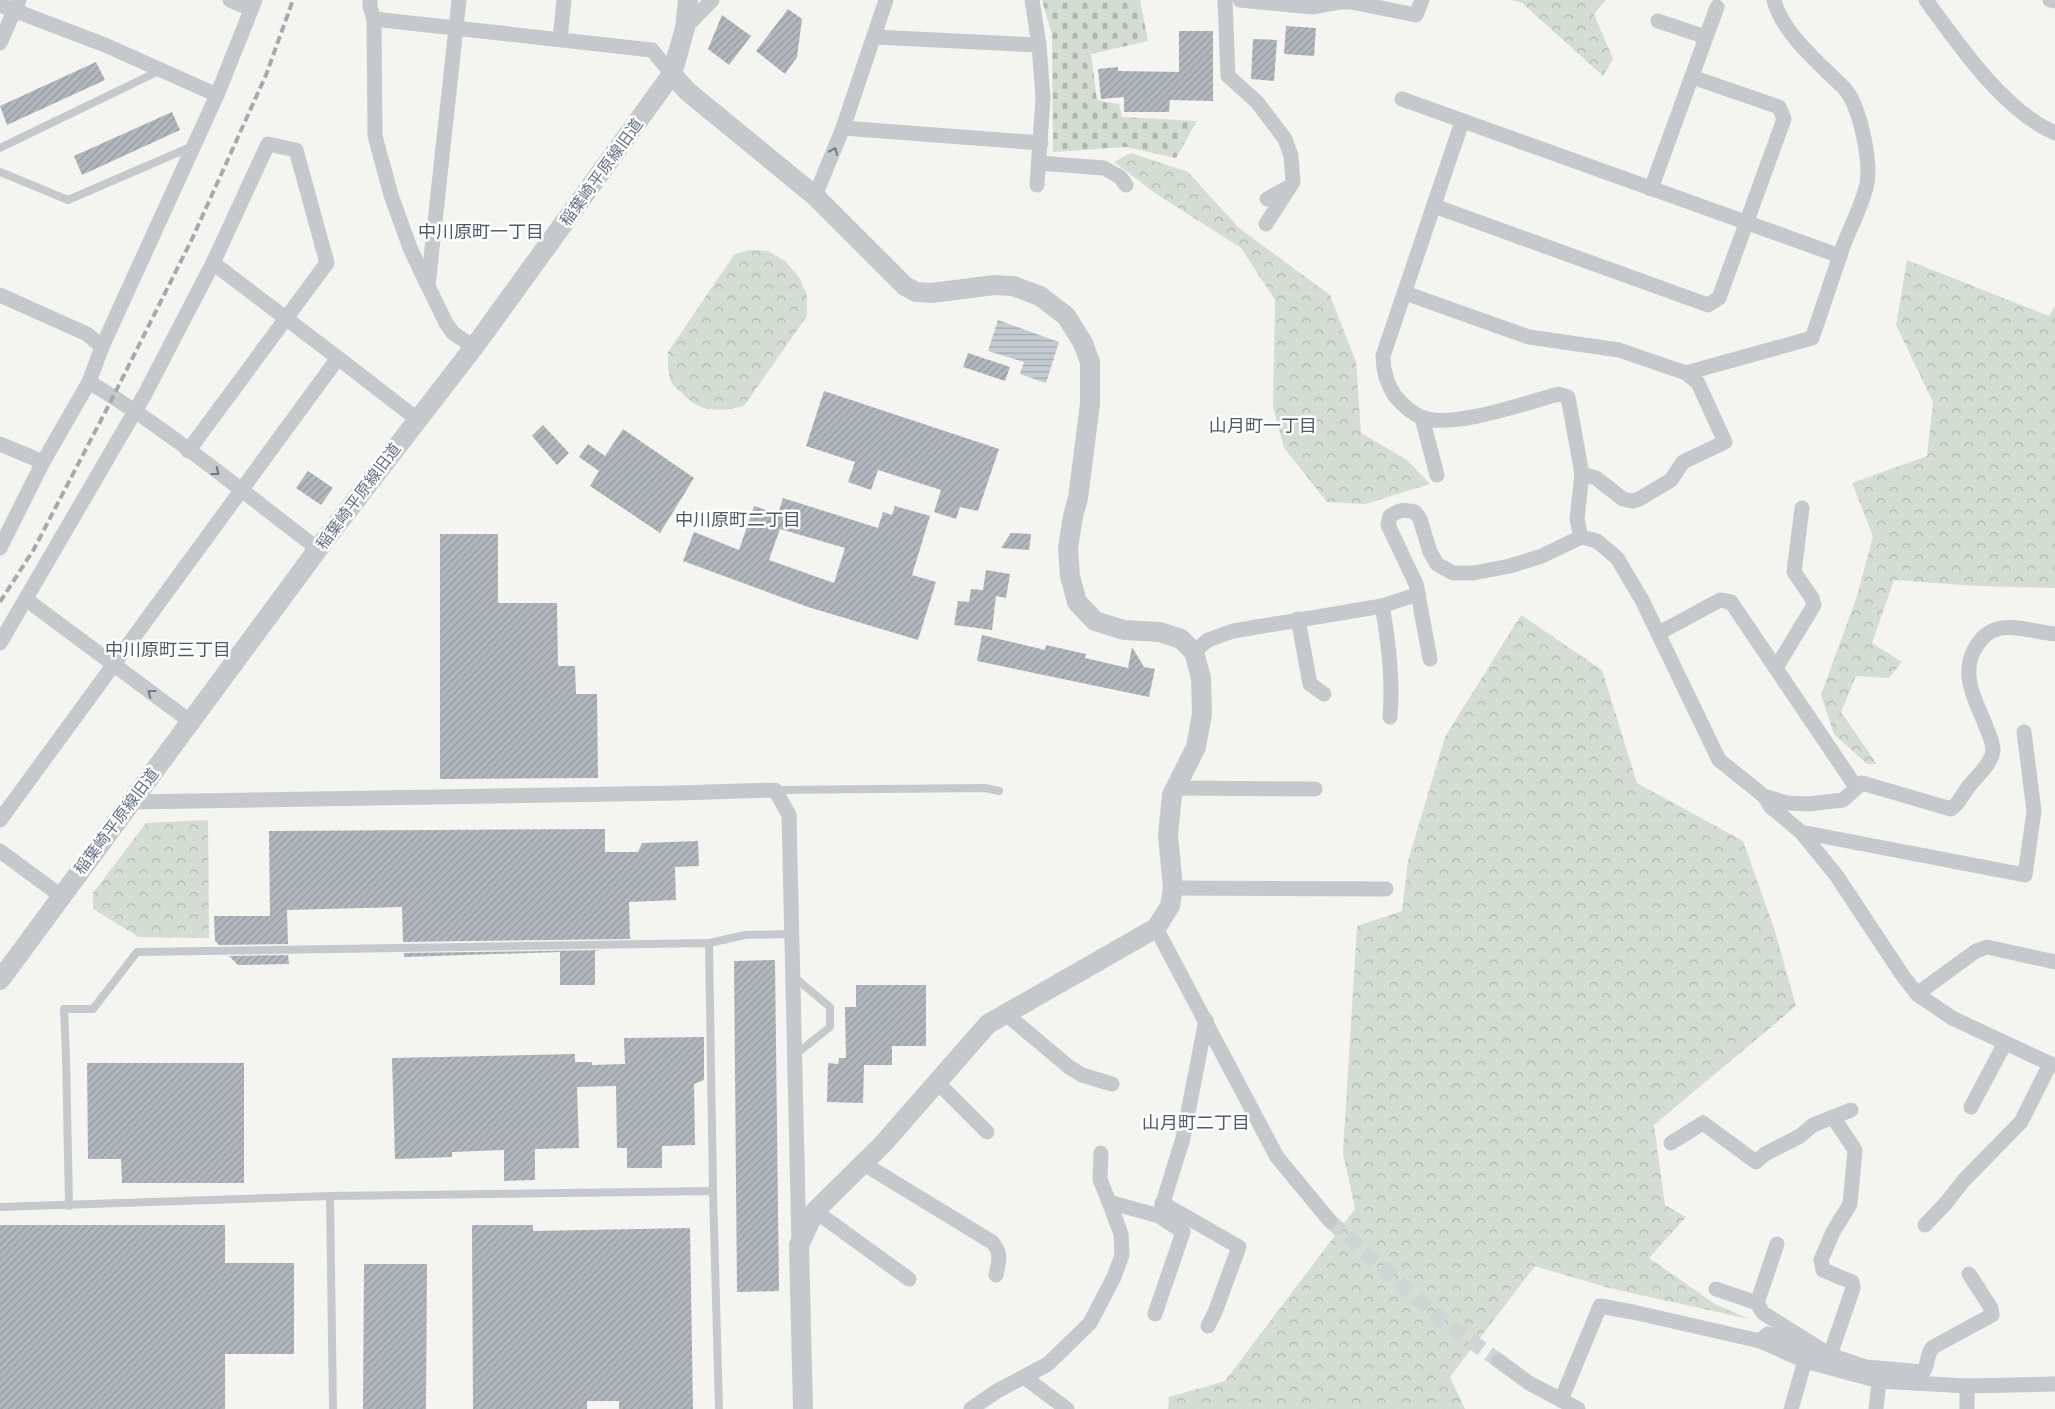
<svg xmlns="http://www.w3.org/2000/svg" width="2055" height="1409" font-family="Cabin,'Noto Sans JP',sans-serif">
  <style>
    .forest { fill: url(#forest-crowns) }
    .cemetery { fill: url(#cemetery-stones) }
    .water { fill: url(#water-rules) }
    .building { fill: url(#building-hatch); fill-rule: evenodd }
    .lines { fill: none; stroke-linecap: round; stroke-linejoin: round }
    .minor-tunnel { stroke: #cfd4d5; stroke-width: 15; stroke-dasharray: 15 8; stroke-linecap: butt }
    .service { stroke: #c6c9cc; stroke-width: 8 }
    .minor { stroke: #c6c9cc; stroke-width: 15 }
    .tertiary { stroke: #c6c9cc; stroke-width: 20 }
    .rail { stroke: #a5aab0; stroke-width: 4; stroke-dasharray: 8 4; stroke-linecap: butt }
    .oneway { stroke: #6b798b }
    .labels { text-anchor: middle; stroke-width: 5; stroke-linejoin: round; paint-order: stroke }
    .street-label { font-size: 16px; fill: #617084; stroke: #fff }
    .neighbourhood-label { font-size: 18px; fill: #4f5b68; stroke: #fff }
  </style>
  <defs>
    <pattern id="forest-crowns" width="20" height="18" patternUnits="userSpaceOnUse" patternTransform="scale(1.25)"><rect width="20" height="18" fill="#d4ddd1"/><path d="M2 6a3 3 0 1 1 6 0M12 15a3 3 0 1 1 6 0" fill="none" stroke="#afb8af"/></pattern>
    <pattern id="cemetery-stones" width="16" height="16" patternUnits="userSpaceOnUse" patternTransform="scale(1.25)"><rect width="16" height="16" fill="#d4ddd1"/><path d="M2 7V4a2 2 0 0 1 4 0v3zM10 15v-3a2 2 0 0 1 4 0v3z" fill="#afb8af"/></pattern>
    <pattern id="water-rules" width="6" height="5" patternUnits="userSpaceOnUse" patternTransform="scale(1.25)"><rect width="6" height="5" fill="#c3ccd2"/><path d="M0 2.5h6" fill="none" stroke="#a2aab0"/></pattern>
    <pattern id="building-hatch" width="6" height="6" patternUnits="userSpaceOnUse" patternTransform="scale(1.25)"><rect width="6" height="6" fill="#b1b7bd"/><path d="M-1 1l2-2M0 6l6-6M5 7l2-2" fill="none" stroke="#93999f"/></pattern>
  </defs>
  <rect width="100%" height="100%" fill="#f4f5f0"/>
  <g class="forest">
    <path d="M1511,0H1606L1594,14L1613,59L1603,76L1522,3Z"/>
    <path d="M1131,153L1188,172L1239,228L1330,295L1356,362L1361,433L1407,460L1430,484L1365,504L1327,502L1284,448L1273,407L1275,300L1241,248L1155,193L1114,162Z"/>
    <path d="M749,250L768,251L785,261L799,277L807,295V316L744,406C721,412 700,413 683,394C680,391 674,387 672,383C667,374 668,361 668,352L734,255Z"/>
    <path d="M1907,260L2049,316L2055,306V588L1977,586L1894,580L1872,643L1902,662L1889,678L1856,676L1841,712L1877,764H1867L1834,734L1821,695L1857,596L1873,536L1852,483L1927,456L1933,402L1896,325Z"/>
    <path d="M1521,615L1602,670L1637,783L1743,841L1774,928L1796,1006L1654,1125L1665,1205L1686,1217L1649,1258L1715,1304L1749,1319L1609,1288L1535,1266L1450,1377L1465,1409H1168L1169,1397L1225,1381L1355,1209L1343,1153L1357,926L1402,911L1408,861L1445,737Z"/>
    <path d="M208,820L209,938L139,937L93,909V893L146,823Z"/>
  </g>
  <path class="cemetery" d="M1042,0H1140L1148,41L1091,54L1097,100L1119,104L1122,117L1197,121L1176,158L1126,147L1053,152L1052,35Z"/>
  <path class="water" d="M998,320L1059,342L1046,383L1020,374L1024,362L988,351Z"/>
  <g class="building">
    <path d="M788,9L802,19L797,57L785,74L756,51Z"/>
    <path d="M722,15L751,36L729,65L708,49Z"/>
    <path d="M1286,26L1316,28L1314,56L1284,54Z"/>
    <path d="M1179,31H1213V101L1170,100L1169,112H1124V97L1101,99L1098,69L1118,67V71L1179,72Z"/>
    <path d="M1253,39L1277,40L1274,81L1251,79Z"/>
    <path d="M96,62L105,80L7,125L0,106Z"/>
    <path d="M172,112L180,130L82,175L74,156Z"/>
    <path d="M968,353L1010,367L1005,381L963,367Z"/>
    <path d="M824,391L999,449L978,511L960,507L956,519L934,512L941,490L878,470L871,490L848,482L855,462L806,446Z"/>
    <path d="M543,425L569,453L557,465L532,436Z"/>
    <path d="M623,429L694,478L660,533L590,486L599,471L579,457L588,444L605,456Z"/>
    <path d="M308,471L333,488L321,505L296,488Z"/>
    <path d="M783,498L878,528L883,512L892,515L895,506L930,516L912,575L936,582L918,640L808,607L683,561L694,532L739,550L754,506L778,514ZM780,529L845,548L834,583L769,560Z"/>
    <path d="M1011,533L1031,534L1029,550L1001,548Z"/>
    <path d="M440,534H498V603H557L558,666H575L576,694H597L598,778L440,779Z"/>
    <path d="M986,570L1010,574L1006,598L996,596L992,630L954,625L958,601L969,602L971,589L983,590Z"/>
    <path d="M982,635L1045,650L1046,645L1086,654L1085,658L1128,668L1132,647L1144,667L1155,669L1149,697L977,661Z"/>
    <path d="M605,829V852H638L642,843L698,841L699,866L675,867L676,900L629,902L630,939L403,942L402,907L287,910L288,944L219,945L215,941L214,916H270L269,831Z"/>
    <path d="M603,950L595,951V985H560V952L404,957V953Z"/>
    <path d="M288,955L289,964L238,965L229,956Z"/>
    <path d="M775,960L779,1291L737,1292L734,961Z"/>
    <path d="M856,985H926V1046H892V1065H864L863,1103L827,1102L828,1063L838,1064L839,1058H846L845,1007H856Z"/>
    <path d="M704,1037V1080L694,1084L695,1145L662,1146V1168H627V1148H617L616,1086L577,1087L579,1148L535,1149V1180L504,1181V1150L452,1152V1157L395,1159L392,1058L575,1054V1062H592V1065L625,1064L624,1038Z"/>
    <path d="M87,1063H244V1183H122L121,1159H88Z"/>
    <path d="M0,1225H225V1263H294V1354H225V1409H0Z"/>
    <path d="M472,1225H533V1231L690,1228L693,1409H619V1401H587V1409H473Z"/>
    <path d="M364,1264H427L426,1409H363Z"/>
  </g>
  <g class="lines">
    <path class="minor-tunnel" d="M1330,1221L1439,1318L1499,1361"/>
    <g class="service">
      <path d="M0,148L161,70"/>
      <path d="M0,172L68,200L193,146"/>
      <path d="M775,790L985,788L999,791"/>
      <path d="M709,943L745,935L791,934"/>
      <path d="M794,977L830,1007V1027L795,1055"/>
      <path d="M330,1196L333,1409"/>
      <path d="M69,1206L66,1055L64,1009H93L137,952L709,943L713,1191"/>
      <path d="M0,1207L330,1196L713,1191L719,1409"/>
    </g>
    <g class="minor">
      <path d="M230,0L251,9"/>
      <path d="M370,0V7L374,19L652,50L672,74"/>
      <path d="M459,0L428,286L446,323L453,333L474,347"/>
      <path d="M1032,0L1039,45L1043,98L1037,185"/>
      <path d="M1225,0L1228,76L1257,102L1285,139L1291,156L1293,182L1266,224"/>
      <path d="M1240,0L1312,7L1340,2H1351L1416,15L1422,0"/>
      <path d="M1926,0C1959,45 2003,110 2055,133"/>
      <path d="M2050,0L2055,1"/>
      <path d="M0,5L105,45L217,95"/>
      <path d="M374,19L375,136L391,195L410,248L427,284"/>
      <path d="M1658,21L1706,37"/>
      <path d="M685,28L712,0"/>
      <path d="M874,37L1039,45"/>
      <path d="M560,39L564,0"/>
      <path d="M0,43L19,0"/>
      <path d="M1402,99L1840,256"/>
      <path d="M1462,122L1383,356C1383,371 1387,384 1395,396C1402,404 1411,413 1421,417C1451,430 1528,402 1559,394L1568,397L1582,474L1577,519L1581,537"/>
      <path d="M843,128L1041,143"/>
      <path d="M1039,163L1104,168L1120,177L1126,185"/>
      <path d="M1651,189L1717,7"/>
      <path d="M815,196L843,128L886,0"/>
      <path d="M1267,199L1289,187"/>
      <path d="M1434,206L1708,305L1719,298L1784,119L1779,107L1692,77"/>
      <path d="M1405,293L1529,337L1619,350L1686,373L1698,383L1725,442L1683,462L1671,480L1639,499L1632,501L1623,499L1596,478L1582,474"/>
      <path d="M0,295L87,334L102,347"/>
      <path d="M1686,373L1812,338C1823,307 1833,275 1844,244C1851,226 1864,201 1867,183C1871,161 1860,105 1844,88C1821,65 1781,32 1774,0"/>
      <path d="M89,382C168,429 244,493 318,549"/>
      <path d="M1422,418L1437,475"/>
      <path d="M0,444L43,462"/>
      <path d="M188,451L327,263L296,150L268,144L213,263"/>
      <path d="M0,548L43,462L89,382L102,347L217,95L255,0"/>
      <path d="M1418,594L1430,659"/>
      <path d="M27,600L191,722"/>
      <path d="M1382,606C1389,643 1393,679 1390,717"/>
      <path d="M1298,619L1310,684L1324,694"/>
      <path d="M1659,633L1720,600L1731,602L1856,787"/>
      <path d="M0,643L145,394L213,263L338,358"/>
      <path d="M1194,652L1208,640L1233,631L1382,606L1418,594L1416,584L1388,525L1390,516C1399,510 1404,509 1415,512L1420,519L1430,552L1437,564L1453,573H1473L1510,566L1542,556L1581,537L1597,541L1617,558L1642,600L1719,760L1764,796L1787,803L1809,804L1843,800L1862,783L1951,809C1959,804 1963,793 1970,785C1977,776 1992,763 1993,751C1993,743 1990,736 1987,729C1977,702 1960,678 1974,650C1993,614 2023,631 2055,634"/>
      <path d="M1776,668L1814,605L1812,598L1794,572L1802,508"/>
      <path d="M1175,788L1315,789"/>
      <path d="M1764,796L1771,807L1801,832L2025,875L2034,811L2024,732"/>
      <path d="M130,802L679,793L775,790L789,815L799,1245"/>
      <path d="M0,820L338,358L417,419"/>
      <path d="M1801,832L1836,875L1903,976L1917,994L1952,1018L2055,1066"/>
      <path d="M0,851L61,896"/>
      <path d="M1173,888L1386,889"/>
      <path d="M1156,928L1277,1157L1330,1221"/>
      <path d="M1917,994L1976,951L1987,947L2055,962"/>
      <path d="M1006,1014L1069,1067L1082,1075L1112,1084"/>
      <path d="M937,1082L987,1132"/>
      <path d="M1971,1107L2005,1043"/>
      <path d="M1671,1143L1703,1123L1756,1162L1765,1154L1800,1136L1813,1125L1851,1110"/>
      <path d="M1101,1153L1100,1179L1109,1202"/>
      <path d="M864,1164L992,1242C1002,1253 999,1261 996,1275"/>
      <path d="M1162,1203L1239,1247L1215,1312L1208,1326"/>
      <path d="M815,1211L909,1279"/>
      <path d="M1925,1225L1946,1203L1964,1180L2021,1122L2050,1064"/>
      <path d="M1716,1289L1757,1303L1763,1313L1830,1355L1853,1288L1852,1282L1823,1270L1821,1260L1833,1232L1850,1204L1855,1150L1833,1117"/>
      <path d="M1757,1303L1777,1244"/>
      <path d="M1155,1314L1183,1232L1159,1216"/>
      <path d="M1760,1341L1768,1334L1866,1367L1923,1372C1929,1364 1926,1354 1933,1347L1992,1315L1991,1308L1969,1274"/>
      <path d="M1499,1361L1529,1383L1578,1409"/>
      <path d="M1024,1377L1067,1409"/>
      <path d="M1967,1386V1409"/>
      <path d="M1561,1400L1600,1306L1633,1312L1760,1341L1805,1361L1879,1381L1967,1386L2055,1384"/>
      <path d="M971,1409L997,1391L1048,1364L1090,1323L1114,1277L1122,1255L1121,1234L1109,1202L1159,1216L1183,1138L1206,1020"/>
      <path d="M1791,1409L1805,1361"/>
      <path d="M1876,1409L1879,1381"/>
    </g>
    <g class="tertiary">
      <path d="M672,74L687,91L815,196L905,286L916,292L932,293L994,285L1013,286L1040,296L1066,316L1083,343L1090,362V404L1078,498L1073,516L1068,548L1070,576L1077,602L1095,621L1124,630L1160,632L1181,639L1194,652L1201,678L1202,714L1196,747L1172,795L1168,835L1173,888L1170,906L1156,928L988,1024L882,1145L815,1211L799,1245L803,1409"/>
      <path d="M0,980L318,549L474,347L672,74L685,28L688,0"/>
    </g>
    <path class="rail" d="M0,602L34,549L113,397L192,239L266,75L293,0"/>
  </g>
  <defs><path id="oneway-chevron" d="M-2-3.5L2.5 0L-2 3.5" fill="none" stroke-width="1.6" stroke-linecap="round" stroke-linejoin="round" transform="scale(1.25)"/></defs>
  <g class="oneway">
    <use href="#oneway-chevron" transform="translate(834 151) rotate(-68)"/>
    <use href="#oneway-chevron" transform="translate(216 472) rotate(37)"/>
    <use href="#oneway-chevron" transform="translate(151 693) rotate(-144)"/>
  </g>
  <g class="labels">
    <g class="street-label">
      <text transform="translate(601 172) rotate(-54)" y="6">稲葉崎平原線旧道</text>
      <text transform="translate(358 496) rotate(-53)" y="6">稲葉崎平原線旧道</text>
      <text transform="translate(116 821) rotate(-53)" y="6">稲葉崎平原線旧道</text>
    </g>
    <g class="neighbourhood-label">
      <text x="481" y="238">中川原町一丁目</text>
      <text x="1263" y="432">山月町一丁目</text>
      <text x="738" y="526">中川原町二丁目</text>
      <text x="168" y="656">中川原町三丁目</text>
      <text x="1196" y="1129">山月町二丁目</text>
    </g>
  </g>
</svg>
